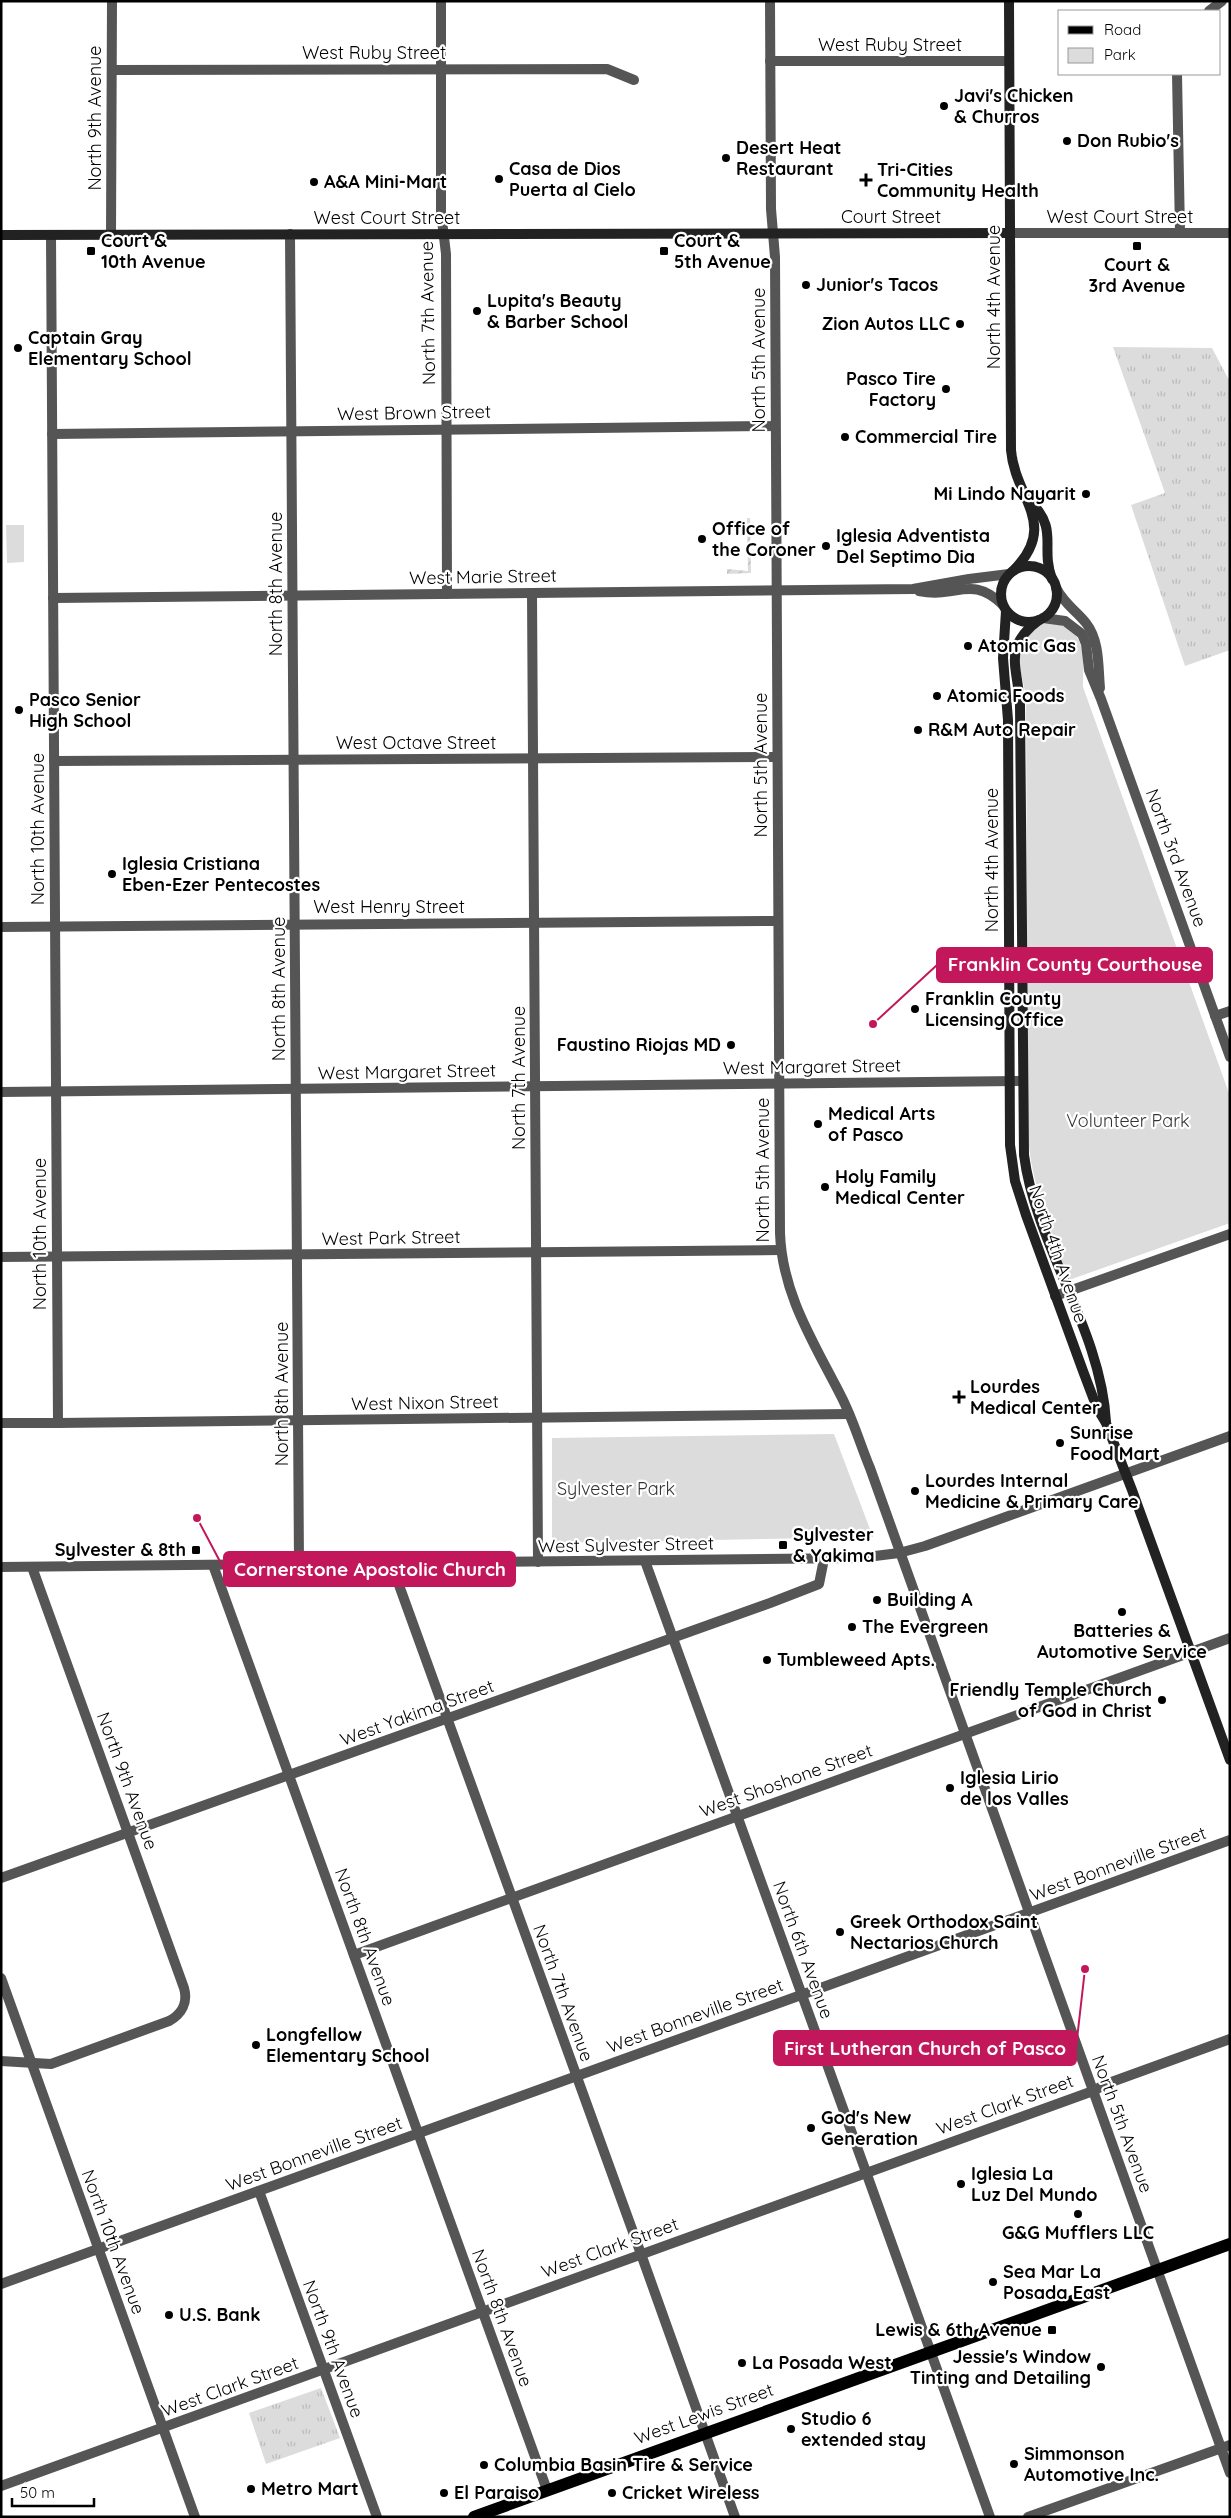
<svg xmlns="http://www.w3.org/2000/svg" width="1231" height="2518" font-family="Quicksand,sans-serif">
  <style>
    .grass { fill: url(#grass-tufts) }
    .park { fill: #dcdcdc }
    .garden { fill: url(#garden-furrows) }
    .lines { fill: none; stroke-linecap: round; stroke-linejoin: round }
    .minor { stroke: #555; stroke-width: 10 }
    .tertiary { stroke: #555; stroke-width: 10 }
    .secondary { stroke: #222; stroke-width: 10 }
    .primary { stroke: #000; stroke-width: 12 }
    .poi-dot { fill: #000; stroke: #fff; stroke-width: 2 }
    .labels { text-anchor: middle; stroke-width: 4.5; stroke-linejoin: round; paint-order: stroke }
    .street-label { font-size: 18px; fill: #000; stroke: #fff }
    .poi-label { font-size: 18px; font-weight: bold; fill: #000; stroke: #fff; text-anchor: start }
    .park-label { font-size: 18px; fill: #333; stroke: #fff }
    .leader { fill: none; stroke: #c2185b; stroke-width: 2 }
    .callout-dot { fill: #c2185b; stroke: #fff; stroke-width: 2 }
    .callout { fill: #c2185b; stroke: #c2185b; stroke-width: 2 }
    .callout-label { font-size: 19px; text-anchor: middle; font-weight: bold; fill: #fff }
  </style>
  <defs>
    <pattern id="grass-tufts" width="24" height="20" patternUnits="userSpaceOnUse" patternTransform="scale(1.25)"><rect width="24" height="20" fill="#dcdcdc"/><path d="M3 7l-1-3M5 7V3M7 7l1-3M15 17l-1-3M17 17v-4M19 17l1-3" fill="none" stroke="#bbb"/></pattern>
    <pattern id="garden-furrows" width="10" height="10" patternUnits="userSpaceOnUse" patternTransform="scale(1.25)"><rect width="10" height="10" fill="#dcdcdc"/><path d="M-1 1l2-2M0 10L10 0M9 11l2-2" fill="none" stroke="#bbb"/></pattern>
  </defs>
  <rect width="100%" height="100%" fill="#fff"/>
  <g class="grass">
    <path d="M1113,347L1212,348L1230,382V650L1185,666L1131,505L1165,493Z"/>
    <path d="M321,2388L340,2438L266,2464L249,2413Z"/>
  </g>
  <g class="park">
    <path d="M6,525H24V562L7,563Z"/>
    <path d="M1047,623C1088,625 1083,656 1083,687L1230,1096V1223L1069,1280C1052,1233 1032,1187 1028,1137L1026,697C1023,675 1010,651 1030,633C1036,628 1040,624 1047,623Z"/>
    <path d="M834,1434L873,1537L555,1543L552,1539V1438Z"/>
  </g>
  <path class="garden" d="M747,518H750L751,573L727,574V569L748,571Z"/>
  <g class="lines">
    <g class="minor">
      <path d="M441,1V212L446,254L447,594"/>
      <path d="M1209,11L1222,1"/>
      <path d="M770,61H1009"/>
      <path d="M112,70L607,69L634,80"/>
      <path d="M1177,74L1180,233"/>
      <path d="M111,234L112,1"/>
      <path d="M290,234L299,1564"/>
      <path d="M52,434L775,426"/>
      <path d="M919,591C957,599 971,574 1003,605"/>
      <path d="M532,593L538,1562"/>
      <path d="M53,598L913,589L969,579L1009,574"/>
      <path d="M54,761L777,757"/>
      <path d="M1,927L778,921"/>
      <path d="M1215,1016L1230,1011"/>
      <path d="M1,1092L1023,1081"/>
      <path d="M1,1257L780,1250"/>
      <path d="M1055,1296L1230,1234"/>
      <path d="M58,1423L849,1414"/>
      <path d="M645,1561L866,2172"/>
      <path d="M391,1563L641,2254"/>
      <path d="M213,1565L547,2490"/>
      <path d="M1,1878L770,1603L819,1584L824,1559"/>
      <path d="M354,1955L1230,1638"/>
      <path d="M1,2061L51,2064L169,2021C182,2014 188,2002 184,1988L32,1567"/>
      <path d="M259,2191L377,2517"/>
      <path d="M1,2284L1230,1840"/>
    </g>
    <g class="tertiary">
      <path d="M770,1L771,209L775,257L780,1233C782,1294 814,1343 841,1396C853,1419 860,1444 870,1468L1230,2473"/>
      <path d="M1009,233H1230"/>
      <path d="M1056,588C1066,606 1075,609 1086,623C1100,641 1098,667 1100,688"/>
      <path d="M1043,618L1065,621L1082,634L1086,644L1089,670L1101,699L1230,1057"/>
      <path d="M1,1423H58L51,235"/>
      <path d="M1,1567L859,1558L899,1553L925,1546L1230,1436"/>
      <path d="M1,1978L195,2517"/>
      <path d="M866,2172L990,2517"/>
      <path d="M641,2254L735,2517"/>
      <path d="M1,2486L1093,2091L1106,2084L1230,2039"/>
      <path d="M1028,2517L1230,2445"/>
    </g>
    <g class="secondary">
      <path d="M1009,1L1011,450C1015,499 1060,524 1013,571"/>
      <path d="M1,235L1009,233"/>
      <path d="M1031,502C1059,531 1040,546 1052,579"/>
      <circle cx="1029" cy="594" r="28"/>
      <path d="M1006,611L1003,658L1008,720L1010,1145L1015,1181L1026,1215L1083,1371L1097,1408L1106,1423L1132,1490L1230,1760"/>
      <path d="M1039,620C1002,647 1018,667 1020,705L1024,1155C1036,1247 1101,1329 1106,1422"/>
    </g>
    <path class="primary" d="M474,2517L1230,2244"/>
  </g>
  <g class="poi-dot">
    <circle cx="944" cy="106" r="5"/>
    <circle cx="1067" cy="141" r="5"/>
    <circle cx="726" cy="158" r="5"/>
    <circle cx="499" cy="179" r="5"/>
    <path d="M863.5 172.5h5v5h5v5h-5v5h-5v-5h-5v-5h5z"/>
    <circle cx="314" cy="182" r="5"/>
    <rect x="1132" y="241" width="10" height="10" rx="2.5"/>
    <rect x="86" y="246" width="10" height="10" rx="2.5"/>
    <rect x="659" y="246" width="10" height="10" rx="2.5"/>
    <circle cx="806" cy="285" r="5"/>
    <circle cx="477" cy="311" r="5"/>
    <circle cx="960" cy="324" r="5"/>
    <circle cx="18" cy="348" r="5"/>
    <circle cx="946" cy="389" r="5"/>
    <circle cx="845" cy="437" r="5"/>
    <circle cx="1086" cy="494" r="5"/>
    <circle cx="702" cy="539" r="5"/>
    <circle cx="826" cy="546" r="5"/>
    <circle cx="968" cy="646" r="5"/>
    <circle cx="937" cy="696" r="5"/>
    <circle cx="19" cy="710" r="5"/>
    <circle cx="918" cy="730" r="5"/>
    <circle cx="112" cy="874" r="5"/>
    <circle cx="915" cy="1009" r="5"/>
    <circle cx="731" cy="1045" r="5"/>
    <circle cx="818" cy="1124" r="5"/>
    <circle cx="825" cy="1187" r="5"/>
    <path d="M956.5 1389.5h5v5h5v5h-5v5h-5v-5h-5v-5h5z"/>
    <circle cx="1060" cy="1443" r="5"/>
    <circle cx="915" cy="1491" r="5"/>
    <rect x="778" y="1540" width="10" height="10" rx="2.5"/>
    <rect x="191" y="1545" width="10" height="10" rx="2.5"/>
    <circle cx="877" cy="1600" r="5"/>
    <circle cx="1122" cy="1612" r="5"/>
    <circle cx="852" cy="1627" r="5"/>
    <circle cx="767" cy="1660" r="5"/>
    <circle cx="1162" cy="1700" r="5"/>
    <circle cx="950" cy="1788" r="5"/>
    <circle cx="840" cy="1932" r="5"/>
    <circle cx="256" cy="2045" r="5"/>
    <circle cx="811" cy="2128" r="5"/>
    <circle cx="961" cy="2184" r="5"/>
    <circle cx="1078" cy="2214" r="5"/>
    <circle cx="993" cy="2282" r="5"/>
    <circle cx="169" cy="2315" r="5"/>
    <rect x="1047" y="2325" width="10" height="10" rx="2.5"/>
    <circle cx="742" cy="2363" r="5"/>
    <circle cx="1101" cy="2367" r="5"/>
    <circle cx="791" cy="2429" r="5"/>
    <circle cx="1014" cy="2464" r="5"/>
    <circle cx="484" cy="2465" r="5"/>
    <circle cx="251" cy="2489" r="5"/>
    <circle cx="444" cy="2493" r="5"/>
    <circle cx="612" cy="2493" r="5"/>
  </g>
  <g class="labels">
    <g class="street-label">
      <text x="890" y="51">West Ruby Street</text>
      <text x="374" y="59">West Ruby Street</text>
      <text transform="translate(95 118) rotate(-90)" y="6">North 9th Avenue</text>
      <text x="891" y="223">Court Street</text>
      <text x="1120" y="223">West Court Street</text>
      <text x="387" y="224">West Court Street</text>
      <text transform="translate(994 297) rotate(-90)" y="6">North 4th Avenue</text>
      <text transform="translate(428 313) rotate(-91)" y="6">North 7th Avenue</text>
      <text transform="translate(759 360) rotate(-90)" y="6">North 5th Avenue</text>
      <text transform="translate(414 413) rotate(-1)" y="6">West Brown Street</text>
      <text transform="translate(483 577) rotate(-1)" y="6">West Marie Street</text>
      <text transform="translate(276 584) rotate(-90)" y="6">North 8th Avenue</text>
      <text x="416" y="749">West Octave Street</text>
      <text transform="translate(761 765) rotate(-90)" y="6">North 5th Avenue</text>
      <text transform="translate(38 829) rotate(-90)" y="6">North 10th Avenue</text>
      <text transform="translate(1176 858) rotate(70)" y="6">North 3rd Avenue</text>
      <text transform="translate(992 860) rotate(-90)" y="6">North 4th Avenue</text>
      <text x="389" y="913">West Henry Street</text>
      <text transform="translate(279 989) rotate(-90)" y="6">North 8th Avenue</text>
      <text transform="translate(812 1067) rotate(-1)" y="6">West Margaret Street</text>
      <text transform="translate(407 1072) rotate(-1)" y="6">West Margaret Street</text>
      <text transform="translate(519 1078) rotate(-90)" y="6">North 7th Avenue</text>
      <text transform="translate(763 1170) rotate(-90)" y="6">North 5th Avenue</text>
      <text transform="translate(40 1234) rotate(-90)" y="6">North 10th Avenue</text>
      <text transform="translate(391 1238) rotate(-1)" y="6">West Park Street</text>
      <text transform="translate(1058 1254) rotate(71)" y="6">North 4th Avenue</text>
      <text transform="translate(282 1394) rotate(-90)" y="6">North 8th Avenue</text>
      <text transform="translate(425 1403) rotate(-1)" y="6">West Nixon Street</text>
      <text transform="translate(626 1545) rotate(-1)" y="6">West Sylvester Street</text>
      <text transform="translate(417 1713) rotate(-20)" y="6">West Yakima Street</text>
      <text transform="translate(127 1781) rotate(70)" y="6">North 9th Avenue</text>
      <text transform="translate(786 1781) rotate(-20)" y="6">West Shoshone Street</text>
      <text transform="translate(1118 1864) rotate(-20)" y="6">West Bonneville Street</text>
      <text transform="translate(365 1937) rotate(70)" y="6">North 8th Avenue</text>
      <text transform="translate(803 1950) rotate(70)" y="6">North 6th Avenue</text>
      <text transform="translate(563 1993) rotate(70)" y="6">North 7th Avenue</text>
      <text transform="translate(695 2016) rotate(-20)" y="6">West Bonneville Street</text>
      <text transform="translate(1005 2105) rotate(-20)" y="6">West Clark Street</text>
      <text transform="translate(1122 2124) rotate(70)" y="6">North 5th Avenue</text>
      <text transform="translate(314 2154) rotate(-20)" y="6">West Bonneville Street</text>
      <text transform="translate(113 2242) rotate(70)" y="6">North 10th Avenue</text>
      <text transform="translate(610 2248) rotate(-20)" y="6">West Clark Street</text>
      <text transform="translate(502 2318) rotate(70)" y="6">North 8th Avenue</text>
      <text transform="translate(333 2349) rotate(70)" y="6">North 9th Avenue</text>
      <text transform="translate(230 2387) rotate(-20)" y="6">West Clark Street</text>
      <text transform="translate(704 2414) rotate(-20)" y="6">West Lewis Street</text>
    </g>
    <g class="poi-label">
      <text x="954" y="102">Javi's Chicken<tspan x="954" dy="21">&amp; Churros</tspan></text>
      <text x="1077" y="147">Don Rubio's</text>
      <text x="736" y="154">Desert Heat<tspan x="736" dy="21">Restaurant</tspan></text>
      <text x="509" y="175">Casa de Dios<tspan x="509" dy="21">Puerta al Cielo</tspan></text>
      <text x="877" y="176">Tri-Cities<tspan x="877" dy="21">Community Health</tspan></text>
      <text x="324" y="188">A&amp;A Mini-Mart</text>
      <text x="101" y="247">Court &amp;<tspan x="101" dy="21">10th Avenue</tspan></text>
      <text x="674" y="247">Court &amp;<tspan x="674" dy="21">5th Avenue</tspan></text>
      <text x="1137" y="271" text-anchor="middle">Court &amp;<tspan x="1137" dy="21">3rd Avenue</tspan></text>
      <text x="816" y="291">Junior's Tacos</text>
      <text x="487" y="307">Lupita's Beauty<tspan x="487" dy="21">&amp; Barber School</tspan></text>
      <text x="950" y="330" text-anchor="end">Zion Autos LLC</text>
      <text x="28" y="344">Captain Gray<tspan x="28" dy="21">Elementary School</tspan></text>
      <text x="936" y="385" text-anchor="end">Pasco Tire<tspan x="936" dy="21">Factory</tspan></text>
      <text x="855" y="443">Commercial Tire</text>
      <text x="1076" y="500" text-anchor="end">Mi Lindo Nayarit</text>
      <text x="712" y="535">Office of<tspan x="712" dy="21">the Coroner</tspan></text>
      <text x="836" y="542">Iglesia Adventista<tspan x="836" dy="21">Del Septimo Dia</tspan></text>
      <text x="978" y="652">Atomic Gas</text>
      <text x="947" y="702">Atomic Foods</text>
      <text x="29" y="706">Pasco Senior<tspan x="29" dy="21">High School</tspan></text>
      <text x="928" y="736">R&amp;M Auto Repair</text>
      <text x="122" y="870">Iglesia Cristiana<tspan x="122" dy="21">Eben-Ezer Pentecostes</tspan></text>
      <text x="925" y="1005">Franklin County<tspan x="925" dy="21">Licensing Office</tspan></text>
      <text x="721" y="1051" text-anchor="end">Faustino Riojas MD</text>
      <text x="828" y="1120">Medical Arts<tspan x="828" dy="21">of Pasco</tspan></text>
      <text x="835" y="1183">Holy Family<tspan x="835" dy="21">Medical Center</tspan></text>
      <text x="970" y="1393">Lourdes<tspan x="970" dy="21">Medical Center</tspan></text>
      <text x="1070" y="1439">Sunrise<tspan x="1070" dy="21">Food Mart</tspan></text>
      <text x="925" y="1487">Lourdes Internal<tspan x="925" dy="21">Medicine &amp; Primary Care</tspan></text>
      <text x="793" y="1541">Sylvester<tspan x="793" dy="21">&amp; Yakima</tspan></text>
      <text x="186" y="1556" text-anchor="end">Sylvester &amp; 8th</text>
      <text x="887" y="1606">Building A</text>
      <text x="862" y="1633">The Evergreen</text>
      <text x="1122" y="1637" text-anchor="middle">Batteries &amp;<tspan x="1122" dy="21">Automotive Service</tspan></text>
      <text x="777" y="1666">Tumbleweed Apts.</text>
      <text x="1152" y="1696" text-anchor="end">Friendly Temple Church<tspan x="1152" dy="21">of God in Christ</tspan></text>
      <text x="960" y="1784">Iglesia Lirio<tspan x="960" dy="21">de los Valles</tspan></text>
      <text x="850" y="1928">Greek Orthodox Saint<tspan x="850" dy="21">Nectarios Church</tspan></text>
      <text x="266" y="2041">Longfellow<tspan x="266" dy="21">Elementary School</tspan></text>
      <text x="821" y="2124">God's New<tspan x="821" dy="21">Generation</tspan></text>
      <text x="971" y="2180">Iglesia La<tspan x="971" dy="21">Luz Del Mundo</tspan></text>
      <text x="1078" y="2239" text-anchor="middle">G&amp;G Mufflers LLC</text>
      <text x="1003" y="2278">Sea Mar La<tspan x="1003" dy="21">Posada East</tspan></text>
      <text x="179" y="2321">U.S. Bank</text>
      <text x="1042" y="2336" text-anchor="end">Lewis &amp; 6th Avenue</text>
      <text x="1091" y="2363" text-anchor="end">Jessie's Window<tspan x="1091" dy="21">Tinting and Detailing</tspan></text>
      <text x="752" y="2369">La Posada West</text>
      <text x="801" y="2425">Studio 6<tspan x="801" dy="21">extended stay</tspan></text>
      <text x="1024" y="2460">Simmonson<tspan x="1024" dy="21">Automotive Inc.</tspan></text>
      <text x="494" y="2471">Columbia Basin Tire &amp; Service</text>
      <text x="261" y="2495">Metro Mart</text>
      <text x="454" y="2499">El Paraiso</text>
      <text x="622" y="2499">Cricket Wireless</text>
    </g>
    <g class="park-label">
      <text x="1128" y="1127">Volunteer Park</text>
      <text x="616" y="1495">Sylvester Park</text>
    </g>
  </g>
  <path class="leader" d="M873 1024L937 965M197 1518L224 1569M1085 1969L1076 2048"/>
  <g class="callout-dot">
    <circle cx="873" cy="1024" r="5"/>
    <circle cx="197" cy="1518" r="5"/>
    <circle cx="1085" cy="1969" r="5"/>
  </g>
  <g class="callout">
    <rect x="937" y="948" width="275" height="34" rx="5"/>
    <rect x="224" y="1552" width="291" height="34" rx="5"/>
    <rect x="774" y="2031" width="302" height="34" rx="5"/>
  </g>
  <g class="callout-label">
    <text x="1075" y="971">Franklin County Courthouse</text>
    <text x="370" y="1576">Cornerstone Apostolic Church</text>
    <text x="925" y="2055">First Lutheran Church of Pasco</text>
  </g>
  <rect width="1231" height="2518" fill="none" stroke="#000000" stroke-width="5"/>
  <rect x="1058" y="10" width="162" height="65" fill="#ffffff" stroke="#999999"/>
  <rect x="1068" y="26" width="25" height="8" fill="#000000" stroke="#999999"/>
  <text x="1104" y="35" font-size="15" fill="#000000">Road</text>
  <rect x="1068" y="48" width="25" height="15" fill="#dcdcdc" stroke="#999999"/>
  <text x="1104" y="60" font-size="15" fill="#000000">Park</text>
  <path d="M12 2498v8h82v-8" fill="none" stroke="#000000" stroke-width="2.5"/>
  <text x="20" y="2498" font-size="15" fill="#000000" stroke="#ffffff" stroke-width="4" paint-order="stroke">50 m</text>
</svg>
